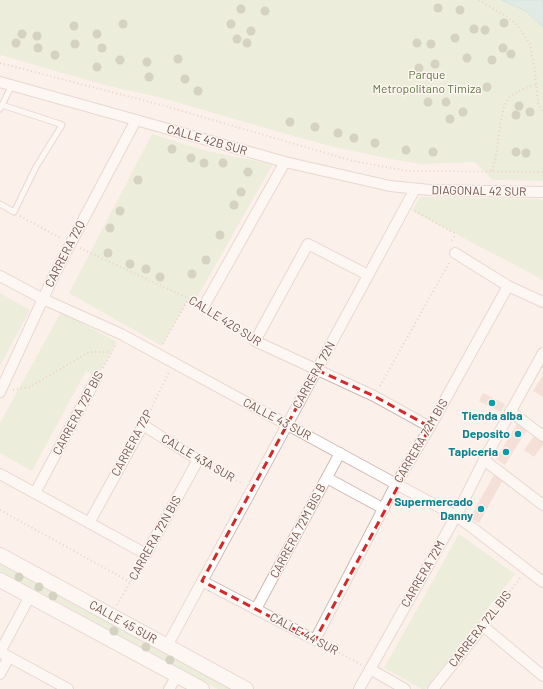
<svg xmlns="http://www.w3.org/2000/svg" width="543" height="689" font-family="Barlow,sans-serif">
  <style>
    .green { fill: #dce8c9 }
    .water { fill: #c0e3e1; stroke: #a7d4d2 }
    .building { fill: #eeccc4 }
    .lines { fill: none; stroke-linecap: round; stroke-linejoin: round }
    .lane-casing { stroke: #cfbab3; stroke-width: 7 }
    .street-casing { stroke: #cfbab3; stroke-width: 12 }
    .secondary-casing { stroke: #d1b8b1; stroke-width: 16 }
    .path { stroke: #d3afa7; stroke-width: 2; stroke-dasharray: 1 3; stroke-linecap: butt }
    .lane { stroke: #fff; stroke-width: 5 }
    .street { stroke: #fff; stroke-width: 10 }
    .secondary { stroke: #fff; stroke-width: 14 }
    .tree { fill: #a6ae91 }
    .marked { fill: none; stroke: #d62828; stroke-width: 3; stroke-dasharray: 8 5; stroke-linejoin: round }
    .culture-dot { fill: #0f9aa8; stroke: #fef6f0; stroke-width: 1.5 }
    .labels { text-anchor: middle; stroke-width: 3; stroke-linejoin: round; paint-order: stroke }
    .park-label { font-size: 12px; fill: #607848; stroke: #fef6f0 }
    .street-label { font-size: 12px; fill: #74554f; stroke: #fef6f0 }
    .culture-label { font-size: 12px; font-weight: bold; fill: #0d838f; stroke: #fef6f0; text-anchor: end }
  </style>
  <rect width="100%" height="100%" fill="#fbf1ea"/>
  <g class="green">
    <path d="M0,0H543V181L493,180L475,162L421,164L391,159L334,147L286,134L162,98L105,85L0,55Z"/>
    <path d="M152,134L207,151L273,164L195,301L189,298L162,346L69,293Z"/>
    <path d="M420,197L537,199L543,200V280L412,211Z"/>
    <path d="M0,293L30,310L0,366Z"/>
    <path d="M61,312L117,342L97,377L86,371L32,471L0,453V423Z"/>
    <path d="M459,534L515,574L425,689H422L384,668Z"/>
    <path d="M0,562L142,641L233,689H218L0,571Z"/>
  </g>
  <path class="water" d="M501,0H543V27L526,11Z"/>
  <g class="building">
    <path d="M543,375V397L533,391Z"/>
    <path d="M483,393L505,404L501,412L479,401Z"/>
    <path d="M518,422L528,428L505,465L496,459Z"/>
    <path d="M535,435L543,441V445L534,457L524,450Z"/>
    <path d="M495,473L504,478L479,523L470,518Z"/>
  </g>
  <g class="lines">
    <defs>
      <g id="lane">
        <path d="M0,109L12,85"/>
        <path d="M0,204L14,212L36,167L62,125L60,124L2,105"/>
      </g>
      <g id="street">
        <path d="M0,82L136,120L285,162L390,186L430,190L543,192"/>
        <path d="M455,253L508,286L543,302"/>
        <path d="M368,275L308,244L255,341L374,396L430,427"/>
        <path d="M0,276L43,299L121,334L396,484L456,516L474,529L543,582"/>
        <path d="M204,306L285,162"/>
        <path d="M0,392L54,275L136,120"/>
        <path d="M510,411L543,436"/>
        <path d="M484,460L543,505"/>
        <path d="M0,474L146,554L198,460L143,425L89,523"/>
        <path d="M327,478L384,509"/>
        <path d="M35,493L97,377"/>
        <path d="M202,581L315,640L396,484L430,427L508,286"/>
        <path d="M256,609L340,453"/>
        <path d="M167,646L415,189"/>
        <path d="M0,652L68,689"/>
        <path d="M0,652L30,596"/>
        <path d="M370,669L405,689"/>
        <path d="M0,674L9,657"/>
        <path d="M169,689L177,676"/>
        <path d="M359,689L456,516L484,460L543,353"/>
        <path d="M433,689L483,626L543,676"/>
      </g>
      <g id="secondary">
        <path d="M0,555L246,689"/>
        <path d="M0,580L202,689"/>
      </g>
    </defs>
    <use href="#lane" class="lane-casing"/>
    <use href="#street" class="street-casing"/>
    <use href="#secondary" class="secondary-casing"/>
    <g class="path">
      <path d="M479,0L509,18L518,26L530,44L535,72L538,103L543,113"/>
      <path d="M0,63L165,106L353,161L408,171L543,172"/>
      <path d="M492,171C493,166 495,161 496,156C498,143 501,108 508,99C513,93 528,86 536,85"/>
      <path d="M415,211L454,233V237L450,243"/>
      <path d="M20,216L62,239"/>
      <path d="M80,248L194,301"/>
      <path d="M213,313L246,335"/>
      <path d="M163,344L189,298"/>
      <path d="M103,368L116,344"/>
      <path d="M380,386L449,263"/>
      <path d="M13,390L30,387L89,352H111"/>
      <path d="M147,417L169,372"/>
      <path d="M208,465L243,484"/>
      <path d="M0,510L130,582"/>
      <path d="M117,605L141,564"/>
      <path d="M490,617L520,578"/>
      <path d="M325,645L362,665"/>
    </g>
    <use href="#lane" class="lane"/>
    <use href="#street" class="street"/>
    <use href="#secondary" class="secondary"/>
  </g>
  <g class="tree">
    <circle cx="438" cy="8" r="4.5"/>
    <circle cx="241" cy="9" r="4.5"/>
    <circle cx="460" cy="10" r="4.5"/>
    <circle cx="265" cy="11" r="4.5"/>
    <circle cx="504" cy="23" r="4.5"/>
    <circle cx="123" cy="24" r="4.5"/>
    <circle cx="231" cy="24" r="4.5"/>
    <circle cx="74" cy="26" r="4.5"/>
    <circle cx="474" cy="29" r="4.5"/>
    <circle cx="485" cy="30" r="4.5"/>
    <circle cx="251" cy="31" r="4.5"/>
    <circle cx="22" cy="34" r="4.5"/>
    <circle cx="97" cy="34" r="4.5"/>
    <circle cx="37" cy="36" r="4.5"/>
    <circle cx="455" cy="38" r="4.5"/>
    <circle cx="237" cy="39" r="4.5"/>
    <circle cx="16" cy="43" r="4.5"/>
    <circle cx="247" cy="43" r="4.5"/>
    <circle cx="417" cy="43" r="4.5"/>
    <circle cx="75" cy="44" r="4.5"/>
    <circle cx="431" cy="44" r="4.5"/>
    <circle cx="38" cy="48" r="4.5"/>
    <circle cx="102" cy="48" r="4.5"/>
    <circle cx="503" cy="48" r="4.5"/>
    <circle cx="511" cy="54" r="4.5"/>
    <circle cx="55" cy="55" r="4.5"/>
    <circle cx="467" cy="58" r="4.5"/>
    <circle cx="178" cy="59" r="4.5"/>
    <circle cx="120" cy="60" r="4.5"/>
    <circle cx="492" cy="60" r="4.5"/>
    <circle cx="147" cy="62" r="4.5"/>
    <circle cx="435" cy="64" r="4.5"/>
    <circle cx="97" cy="67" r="4.5"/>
    <circle cx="419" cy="68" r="4.5"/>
    <circle cx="149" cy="77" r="4.5"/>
    <circle cx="185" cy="79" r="4.5"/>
    <circle cx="487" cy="87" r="4.5"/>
    <circle cx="425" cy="90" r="4.5"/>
    <circle cx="198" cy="91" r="4.5"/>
    <circle cx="428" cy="102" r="4.5"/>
    <circle cx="446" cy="102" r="4.5"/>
    <circle cx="519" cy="106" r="4.5"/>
    <circle cx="463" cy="112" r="4.5"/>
    <circle cx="530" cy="112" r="4.5"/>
    <circle cx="516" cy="115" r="4.5"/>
    <circle cx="450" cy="119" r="4.5"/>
    <circle cx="290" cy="122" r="4.5"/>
    <circle cx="315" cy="127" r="4.5"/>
    <circle cx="338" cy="133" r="4.5"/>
    <circle cx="354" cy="138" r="4.5"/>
    <circle cx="375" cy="143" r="4.5"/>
    <circle cx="172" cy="149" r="4.5"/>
    <circle cx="406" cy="150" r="4.5"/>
    <circle cx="433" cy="152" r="4.5"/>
    <circle cx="516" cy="152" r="4.5"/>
    <circle cx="526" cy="153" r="4.5"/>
    <circle cx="191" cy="158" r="4.5"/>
    <circle cx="204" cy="163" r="4.5"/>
    <circle cx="223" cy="163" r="4.5"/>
    <circle cx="248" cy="172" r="4.5"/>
    <circle cx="138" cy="180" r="4.5"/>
    <circle cx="241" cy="192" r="4.5"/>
    <circle cx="234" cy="205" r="4.5"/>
    <circle cx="120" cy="211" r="4.5"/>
    <circle cx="110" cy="228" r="4.5"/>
    <circle cx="220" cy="235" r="4.5"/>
    <circle cx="108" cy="253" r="4.5"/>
    <circle cx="206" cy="260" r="4.5"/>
    <circle cx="130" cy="264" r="4.5"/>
    <circle cx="146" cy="269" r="4.5"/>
    <circle cx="192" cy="274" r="4.5"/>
    <circle cx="160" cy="277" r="4.5"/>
    <circle cx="19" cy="577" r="4.5"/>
    <circle cx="39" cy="587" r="4.5"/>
    <circle cx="53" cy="596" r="4.5"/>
    <circle cx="114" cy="631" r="4.5"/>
    <circle cx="146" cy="647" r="4.5"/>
    <circle cx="170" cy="660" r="4.5"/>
  </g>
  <path d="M0 0H543V689H0ZM317,370L374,396L430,427L315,640L202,581Z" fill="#fbf1ea" fill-opacity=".55" fill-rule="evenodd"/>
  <path class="marked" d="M317,370L374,396L430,427L315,640L202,581Z"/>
  <g class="culture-dot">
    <circle cx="492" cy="403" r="4"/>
    <circle cx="518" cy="434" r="4"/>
    <circle cx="506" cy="452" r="4"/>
    <circle cx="481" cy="509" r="4"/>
  </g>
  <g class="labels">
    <g class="park-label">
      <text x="427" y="79">Parque<tspan x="427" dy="14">Metropolitano Timiza</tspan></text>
    </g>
    <g class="street-label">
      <text transform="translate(207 140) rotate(16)" y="4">CALLE 42B SUR</text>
      <text transform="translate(479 191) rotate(1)" y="4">DIAGONAL 42 SUR</text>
      <text transform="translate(65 254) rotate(-63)" y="4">CARRERA 72Q</text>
      <text transform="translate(225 321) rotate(32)" y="4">CALLE 42G SUR</text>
      <text transform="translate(314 375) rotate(-61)" y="4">CARRERA 72N</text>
      <text transform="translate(78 413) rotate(-62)" y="4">CARRERA 72P BIS</text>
      <text transform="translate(277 419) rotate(28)" y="4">CALLE 43 SUR</text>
      <text transform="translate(421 441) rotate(-60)" y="4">CARRERA 72M BIS</text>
      <text transform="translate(132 443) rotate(-62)" y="4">CARRERA 72P</text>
      <text transform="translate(198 458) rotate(30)" y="4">CALLE 43A SUR</text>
      <text transform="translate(298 531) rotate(-62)" y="4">CARRERA 72M BIS B</text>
      <text transform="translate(155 538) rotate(-61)" y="4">CARRERA 72N BIS</text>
      <text transform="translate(423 574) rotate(-60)" y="4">CARRERA 72M</text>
      <text transform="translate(123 622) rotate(29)" y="4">CALLE 45 SUR</text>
      <text transform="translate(480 629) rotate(-52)" y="4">CARRERA 72L BIS</text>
      <text transform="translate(304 634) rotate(28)" y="4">CALLE 44 SUR</text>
    </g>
    <g class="culture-label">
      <text x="492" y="420" text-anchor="middle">Tienda alba</text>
      <text x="510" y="438">Deposito</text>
      <text x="498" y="456">Tapiceria</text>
      <text x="473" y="506">Supermercado<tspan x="473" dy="14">Danny</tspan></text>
    </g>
  </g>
</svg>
